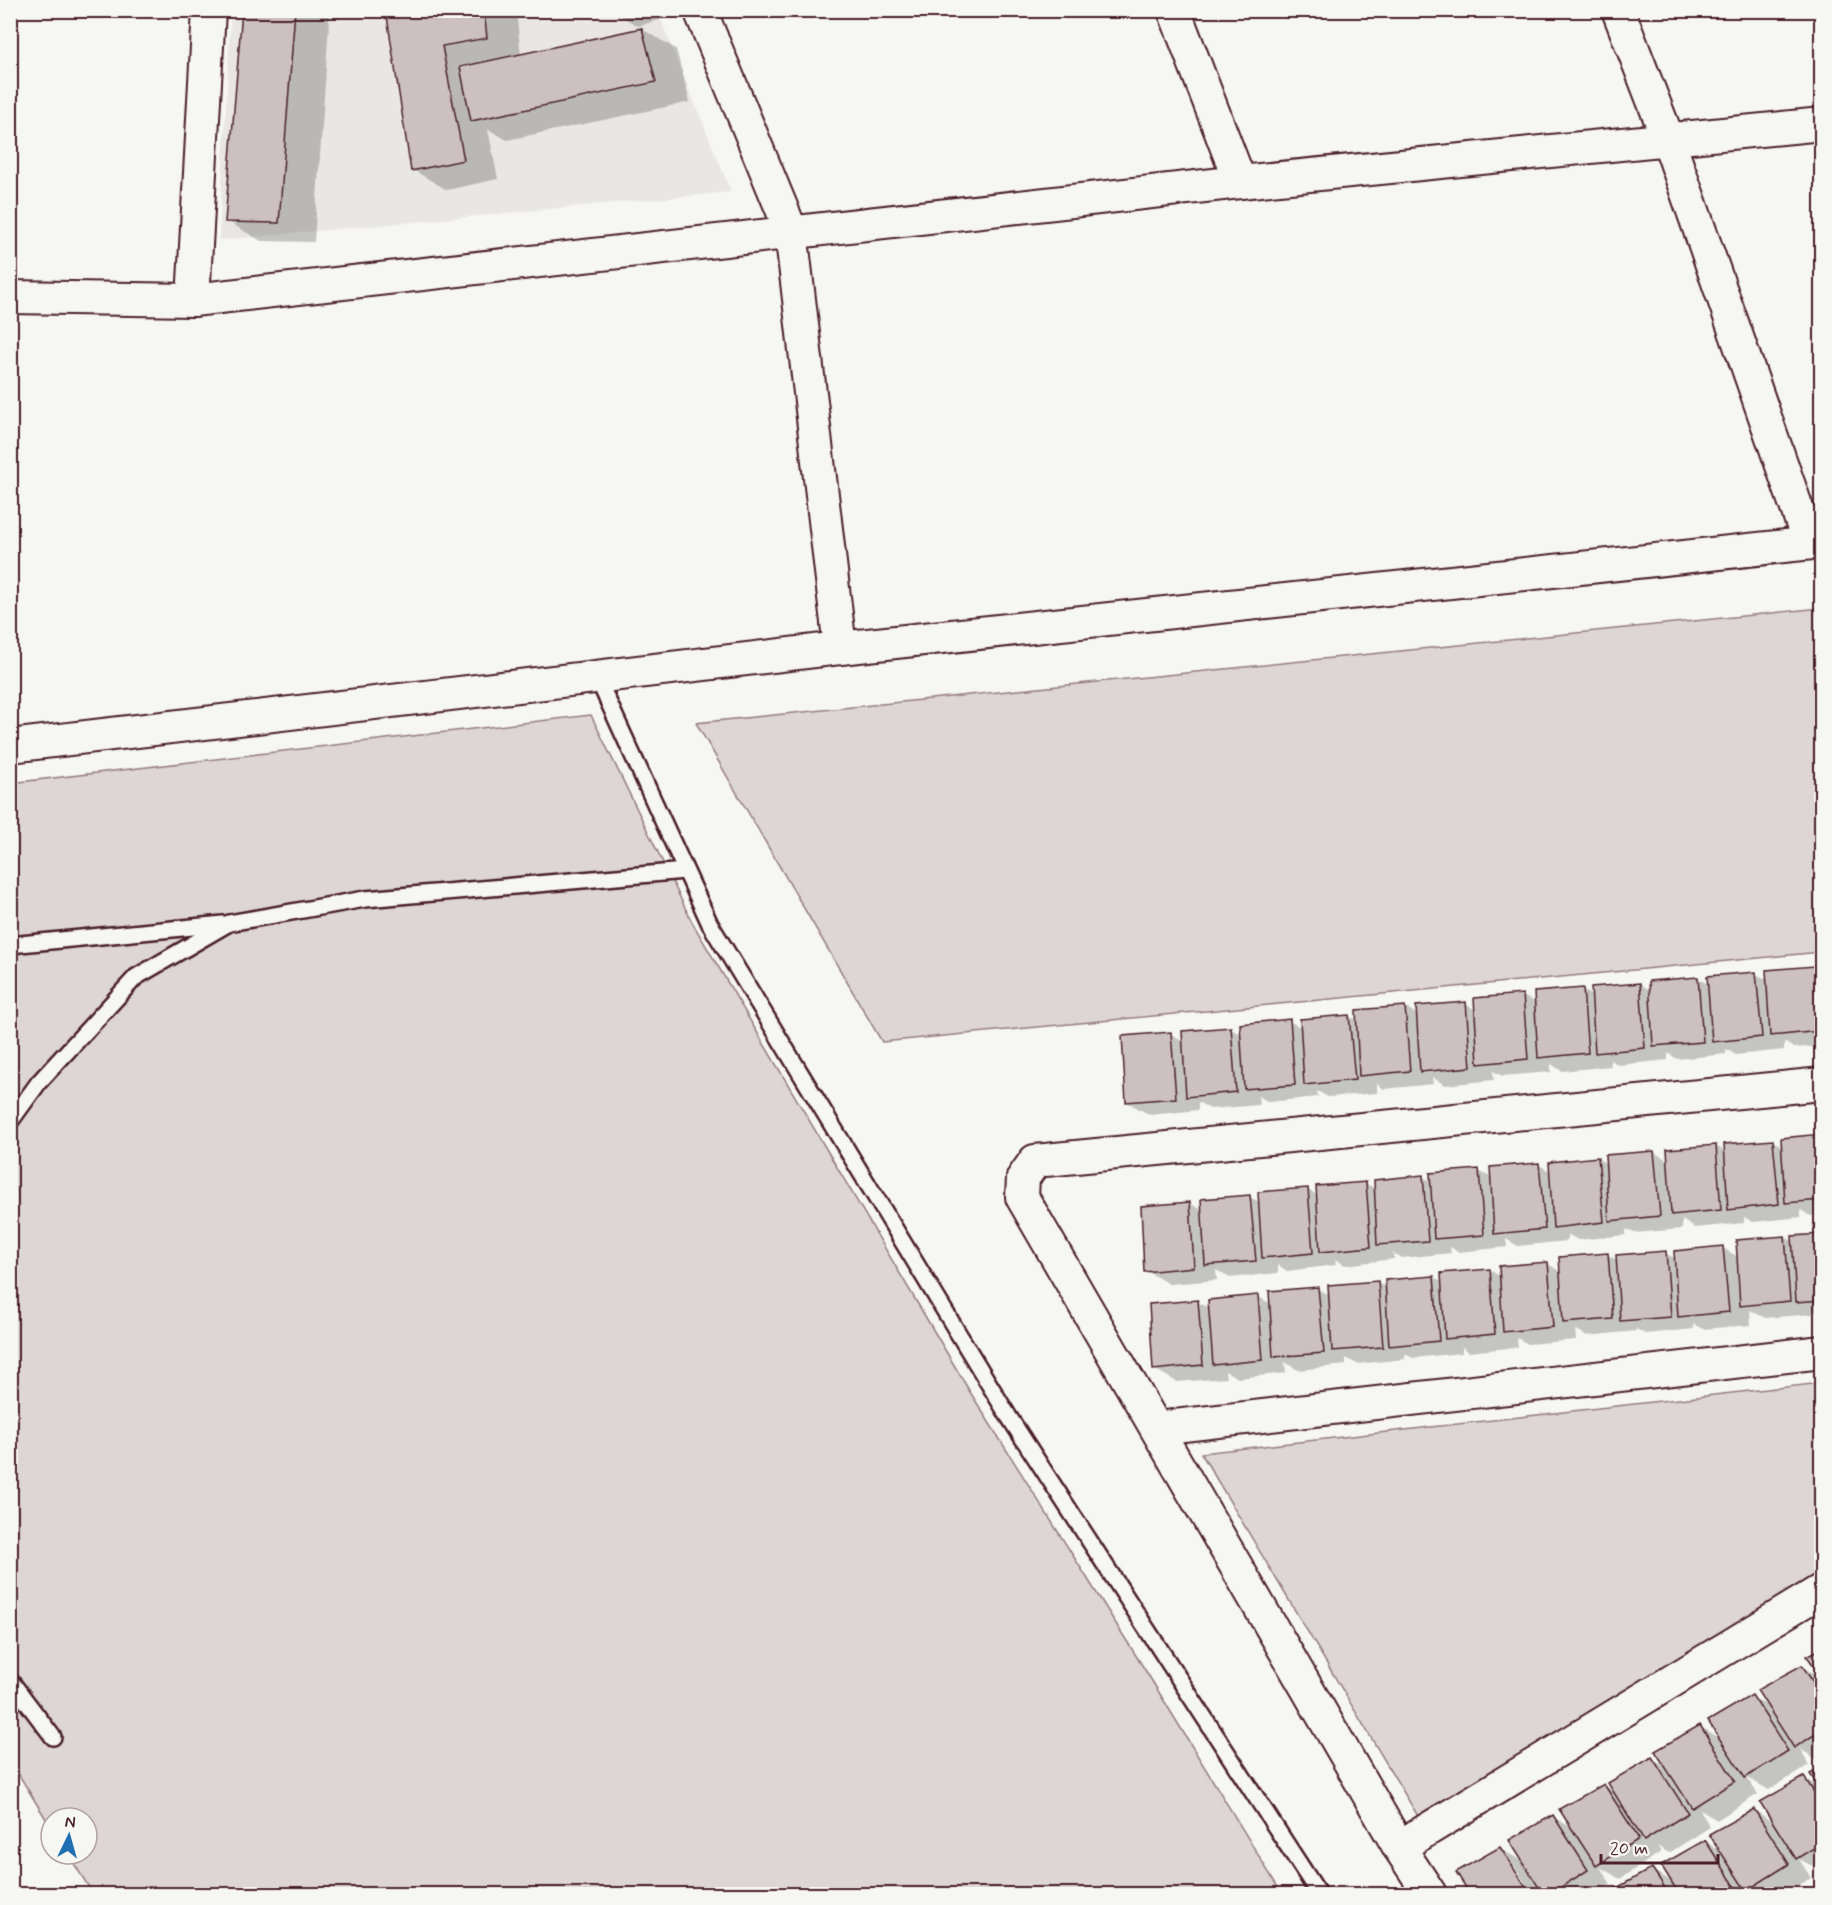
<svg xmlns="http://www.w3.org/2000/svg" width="1832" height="1905" font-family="Mynerve,sans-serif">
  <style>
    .built { fill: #e9e6e3 }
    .green { fill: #ddd6d5; stroke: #947a80; stroke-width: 1.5 }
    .shadow { fill: #0003 }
    .building { fill: #ccc1c0; stroke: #4a1f2b; stroke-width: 1.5 }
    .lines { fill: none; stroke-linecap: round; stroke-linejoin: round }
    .service-casing { stroke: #4a1f2b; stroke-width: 20 }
    .minor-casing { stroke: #4a1f2b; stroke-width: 36 }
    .service { stroke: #f6f6f2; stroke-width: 15 }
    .minor { stroke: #f6f6f2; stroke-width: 32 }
  </style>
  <rect width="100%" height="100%" fill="#f6f6f2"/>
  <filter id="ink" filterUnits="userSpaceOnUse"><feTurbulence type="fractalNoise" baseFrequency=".0167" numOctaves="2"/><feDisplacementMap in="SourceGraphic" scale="12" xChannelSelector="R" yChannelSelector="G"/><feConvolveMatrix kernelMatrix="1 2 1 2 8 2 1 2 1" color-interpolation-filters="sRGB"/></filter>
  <g filter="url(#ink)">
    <path class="built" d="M231,11H657L731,192L219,240Z"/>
    <g class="green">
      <path d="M1821,608V952L882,1042L696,723Z"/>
      <path d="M591,715L693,924L970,1392L1152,1681L1282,1894H93L68,1854H87V1818H51V1827L11,1762V783Z"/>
      <path d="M1821,1383V1573L1419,1818L1201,1453Z"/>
    </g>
    <g class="shadow">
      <path d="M243,10H330L314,242L261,241L227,221Z"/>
      <path d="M388,10H516L521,56L642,29L676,49L690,102L507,140L488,129L498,179L447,190L413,170Z"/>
      <path d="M611,10H682L683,13L638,26Z"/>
      <path d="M1815,967L1822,971V1046L1794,1048L1784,1042V1050L1736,1055L1726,1049V1054L1677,1059L1668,1053V1060L1619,1065L1610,1060L1611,1066L1562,1071L1551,1064V1072L1502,1076L1493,1071L1494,1080L1445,1085L1432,1077L1433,1084L1384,1089L1377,1084V1093L1328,1097L1317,1091L1318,1097L1269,1102L1258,1096L1259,1105L1210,1109L1198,1102V1110L1150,1115L1127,1102L1171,1034L1184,1041L1231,1029L1242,1035L1289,1021L1302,1028L1349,1016L1358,1021L1405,1007L1418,1015L1465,1004L1476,1010L1523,996L1536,1003L1583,990L1593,996L1640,984L1651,991L1698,978L1709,985L1756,974L1768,980Z"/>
      <path d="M1822,1135V1214L1810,1216L1801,1210V1217L1753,1222L1744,1217V1223L1695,1228L1682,1220V1229L1634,1233L1626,1229V1235L1578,1240L1567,1234V1241L1518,1246L1506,1239L1507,1247L1459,1252L1450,1247L1451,1253L1402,1258L1393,1253L1394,1259L1345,1265L1335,1259L1336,1265L1287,1271L1278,1265V1273L1230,1278L1216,1270L1217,1280L1169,1284L1146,1271L1190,1203L1203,1211L1250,1197L1261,1203L1307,1189L1318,1196L1365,1183L1376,1189L1423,1177L1432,1182L1479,1171L1492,1178L1539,1165L1551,1172L1598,1159L1607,1164V1156L1654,1152L1669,1161L1716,1146L1726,1152L1773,1141L1783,1147Z"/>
      <path d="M1822,1235V1315L1813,1310V1314L1765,1318L1750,1310L1751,1325L1703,1329L1693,1324L1694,1329L1645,1334L1636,1329V1331L1587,1336L1575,1329L1576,1340L1528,1344L1517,1338L1518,1347L1469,1352L1462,1347V1353L1413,1358L1405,1354V1359L1357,1364L1346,1358V1365L1298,1370L1285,1362L1286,1373L1238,1378L1225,1371L1226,1378L1177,1382L1154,1369L1198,1302L1211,1309L1257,1296L1271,1304L1318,1289L1330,1296L1377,1283L1387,1288L1434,1277L1443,1283L1490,1270L1501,1277L1548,1264L1561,1272L1608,1255L1618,1261L1665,1253L1676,1259L1723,1248L1738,1257L1785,1237L1794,1242Z"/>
      <path d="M1802,1667L1822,1678V1758L1818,1760L1800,1749L1810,1765L1769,1790L1746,1777L1758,1794L1717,1820L1700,1810L1710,1827L1669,1853L1657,1846L1661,1852L1620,1879L1600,1867L1611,1884L1594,1894H1532L1514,1866H1510L1528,1894H1472L1458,1873L1500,1849L1526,1863L1553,1817L1574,1829L1604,1785L1616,1793L1652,1759L1669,1769L1700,1727L1722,1740L1752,1697L1770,1707Z"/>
      <path d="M1822,1769V1871L1799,1859L1811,1878L1784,1894L1610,1893L1652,1870L1673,1882L1705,1842L1723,1852L1754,1810L1775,1823L1804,1778L1821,1788Z"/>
    </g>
    <g class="building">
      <path d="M242,10H295L279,223L225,222Z"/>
      <path d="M386,10H484L487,38L442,46L464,160L411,171Z"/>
      <path d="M642,28L656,82L471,121L460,67Z"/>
      <path d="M1815,966L1820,1031L1770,1036L1766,970Z"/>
      <path d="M1756,972L1762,1037L1712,1042L1707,976Z"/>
      <path d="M1698,977L1703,1042L1653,1046L1649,981Z"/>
      <path d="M1640,983L1645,1048L1595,1053L1591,987Z"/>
      <path d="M1583,988L1588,1053L1538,1058L1534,992Z"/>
      <path d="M1523,994L1528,1059L1478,1064L1474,998Z"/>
      <path d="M1466,1002L1471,1067L1420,1072L1416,1006Z"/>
      <path d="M1405,1006L1410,1071L1359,1076L1356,1010Z"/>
      <path d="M1349,1015L1355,1080L1304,1085L1300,1019Z"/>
      <path d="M1290,1019L1295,1085L1244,1089L1240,1024Z"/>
      <path d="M1231,1027L1236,1092L1186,1097L1182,1031Z"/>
      <path d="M1171,1032L1176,1098L1126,1102L1122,1036Z"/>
      <path d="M1822,1134V1200L1785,1203L1781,1138Z"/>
      <path d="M1773,1140L1779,1204L1728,1210L1724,1144Z"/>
      <path d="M1716,1145L1721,1210L1671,1215L1667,1149Z"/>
      <path d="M1654,1151L1660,1216L1609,1221L1605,1155Z"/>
      <path d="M1598,1157L1604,1222L1553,1228L1549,1162Z"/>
      <path d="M1539,1163L1545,1229L1494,1234L1490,1167Z"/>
      <path d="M1479,1169L1484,1235L1434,1239L1430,1173Z"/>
      <path d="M1423,1175L1428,1241L1377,1245L1374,1180Z"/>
      <path d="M1366,1182L1371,1247L1320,1252L1316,1186Z"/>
      <path d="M1308,1188L1313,1253L1262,1258L1258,1192Z"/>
      <path d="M1250,1195L1256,1261L1205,1265L1201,1199Z"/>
      <path d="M1190,1202L1194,1267L1144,1272L1141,1206Z"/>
      <path d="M1822,1234V1300L1796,1302L1792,1236Z"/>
      <path d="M1785,1236L1790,1301L1740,1306L1736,1240Z"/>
      <path d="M1723,1246L1729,1312L1678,1317L1674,1251Z"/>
      <path d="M1666,1251L1671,1317L1620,1321L1616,1255Z"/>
      <path d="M1608,1253L1613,1319L1563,1323L1559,1257Z"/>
      <path d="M1548,1262L1553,1327L1503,1332L1499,1266Z"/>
      <path d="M1490,1269L1495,1334L1445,1339L1441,1273Z"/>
      <path d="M1434,1276L1439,1341L1389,1346L1385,1280Z"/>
      <path d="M1378,1281L1383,1347L1332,1351L1328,1285Z"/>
      <path d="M1318,1287L1324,1353L1273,1357L1269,1291Z"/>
      <path d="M1258,1295L1263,1360L1213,1365L1208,1300Z"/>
      <path d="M1198,1300L1203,1365L1153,1370L1149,1304Z"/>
      <path d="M1822,1648V1678L1807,1656Z"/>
      <path d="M1802,1665L1822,1696V1730L1794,1748L1757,1690Z"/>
      <path d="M1752,1695L1788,1751L1745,1778L1708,1721Z"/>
      <path d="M1700,1725L1735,1781L1692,1808L1655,1751Z"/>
      <path d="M1652,1757L1688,1813L1644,1841L1608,1783Z"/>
      <path d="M1822,1767V1792L1810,1774Z"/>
      <path d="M1804,1777L1822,1804V1843L1796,1859L1760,1802Z"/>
      <path d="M1604,1784L1639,1839L1596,1866L1559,1809Z"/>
      <path d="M1754,1809L1789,1864L1746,1891L1709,1834Z"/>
      <path d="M1553,1815L1588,1870L1550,1894H1543L1509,1840Z"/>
      <path d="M1705,1840L1740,1894H1679L1661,1865Z"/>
      <path d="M1500,1847L1530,1894H1470L1456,1872Z"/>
      <path d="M1652,1868L1669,1894H1609L1608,1893Z"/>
    </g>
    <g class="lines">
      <defs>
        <g id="service">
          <path d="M597,677L710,924L1009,1417L1319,1894"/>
          <path d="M10,945L223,924"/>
          <path d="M10,1122L39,1082L136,977L229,923L365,899L685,871"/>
          <path d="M10,1680L53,1737"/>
        </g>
        <g id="minor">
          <path d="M700,10L791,231L840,648"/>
          <path d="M1174,10L1240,182"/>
          <path d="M1618,10L1668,139L1809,543"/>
          <path d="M10,297L193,300L1240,182L1822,124"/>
          <path d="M193,300L209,10"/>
          <path d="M10,746L840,648L1822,542"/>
          <path d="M1157,1428L1822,1352"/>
          <path d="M1399,1847L1822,1590"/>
          <path d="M1430,1894L1399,1847L1022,1197L1023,1178L1035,1161L1822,1084"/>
        </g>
      </defs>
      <use href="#service" class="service-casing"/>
      <use href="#minor" class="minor-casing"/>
      <use href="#service" class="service"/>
      <use href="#minor" class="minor"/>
    </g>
  </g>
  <rect width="1832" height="1905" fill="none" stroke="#f6f6f2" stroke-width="36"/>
  <rect x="18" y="18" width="1796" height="1869" fill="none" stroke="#4a1f2b" stroke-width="2" filter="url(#ink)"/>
  <g transform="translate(69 1836) rotate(5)"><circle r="28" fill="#f6f6f2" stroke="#b1a0a2" stroke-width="1.5"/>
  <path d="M0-4.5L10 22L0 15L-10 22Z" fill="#1f6fb2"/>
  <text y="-9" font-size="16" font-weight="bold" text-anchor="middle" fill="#4a1f2b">N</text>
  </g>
  <path d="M1601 1854v9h117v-9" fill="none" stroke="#4a1f2b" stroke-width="3"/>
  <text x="1610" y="1854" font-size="18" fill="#4a1f2b" stroke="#f6f6f2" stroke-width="4.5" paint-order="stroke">20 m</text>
</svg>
